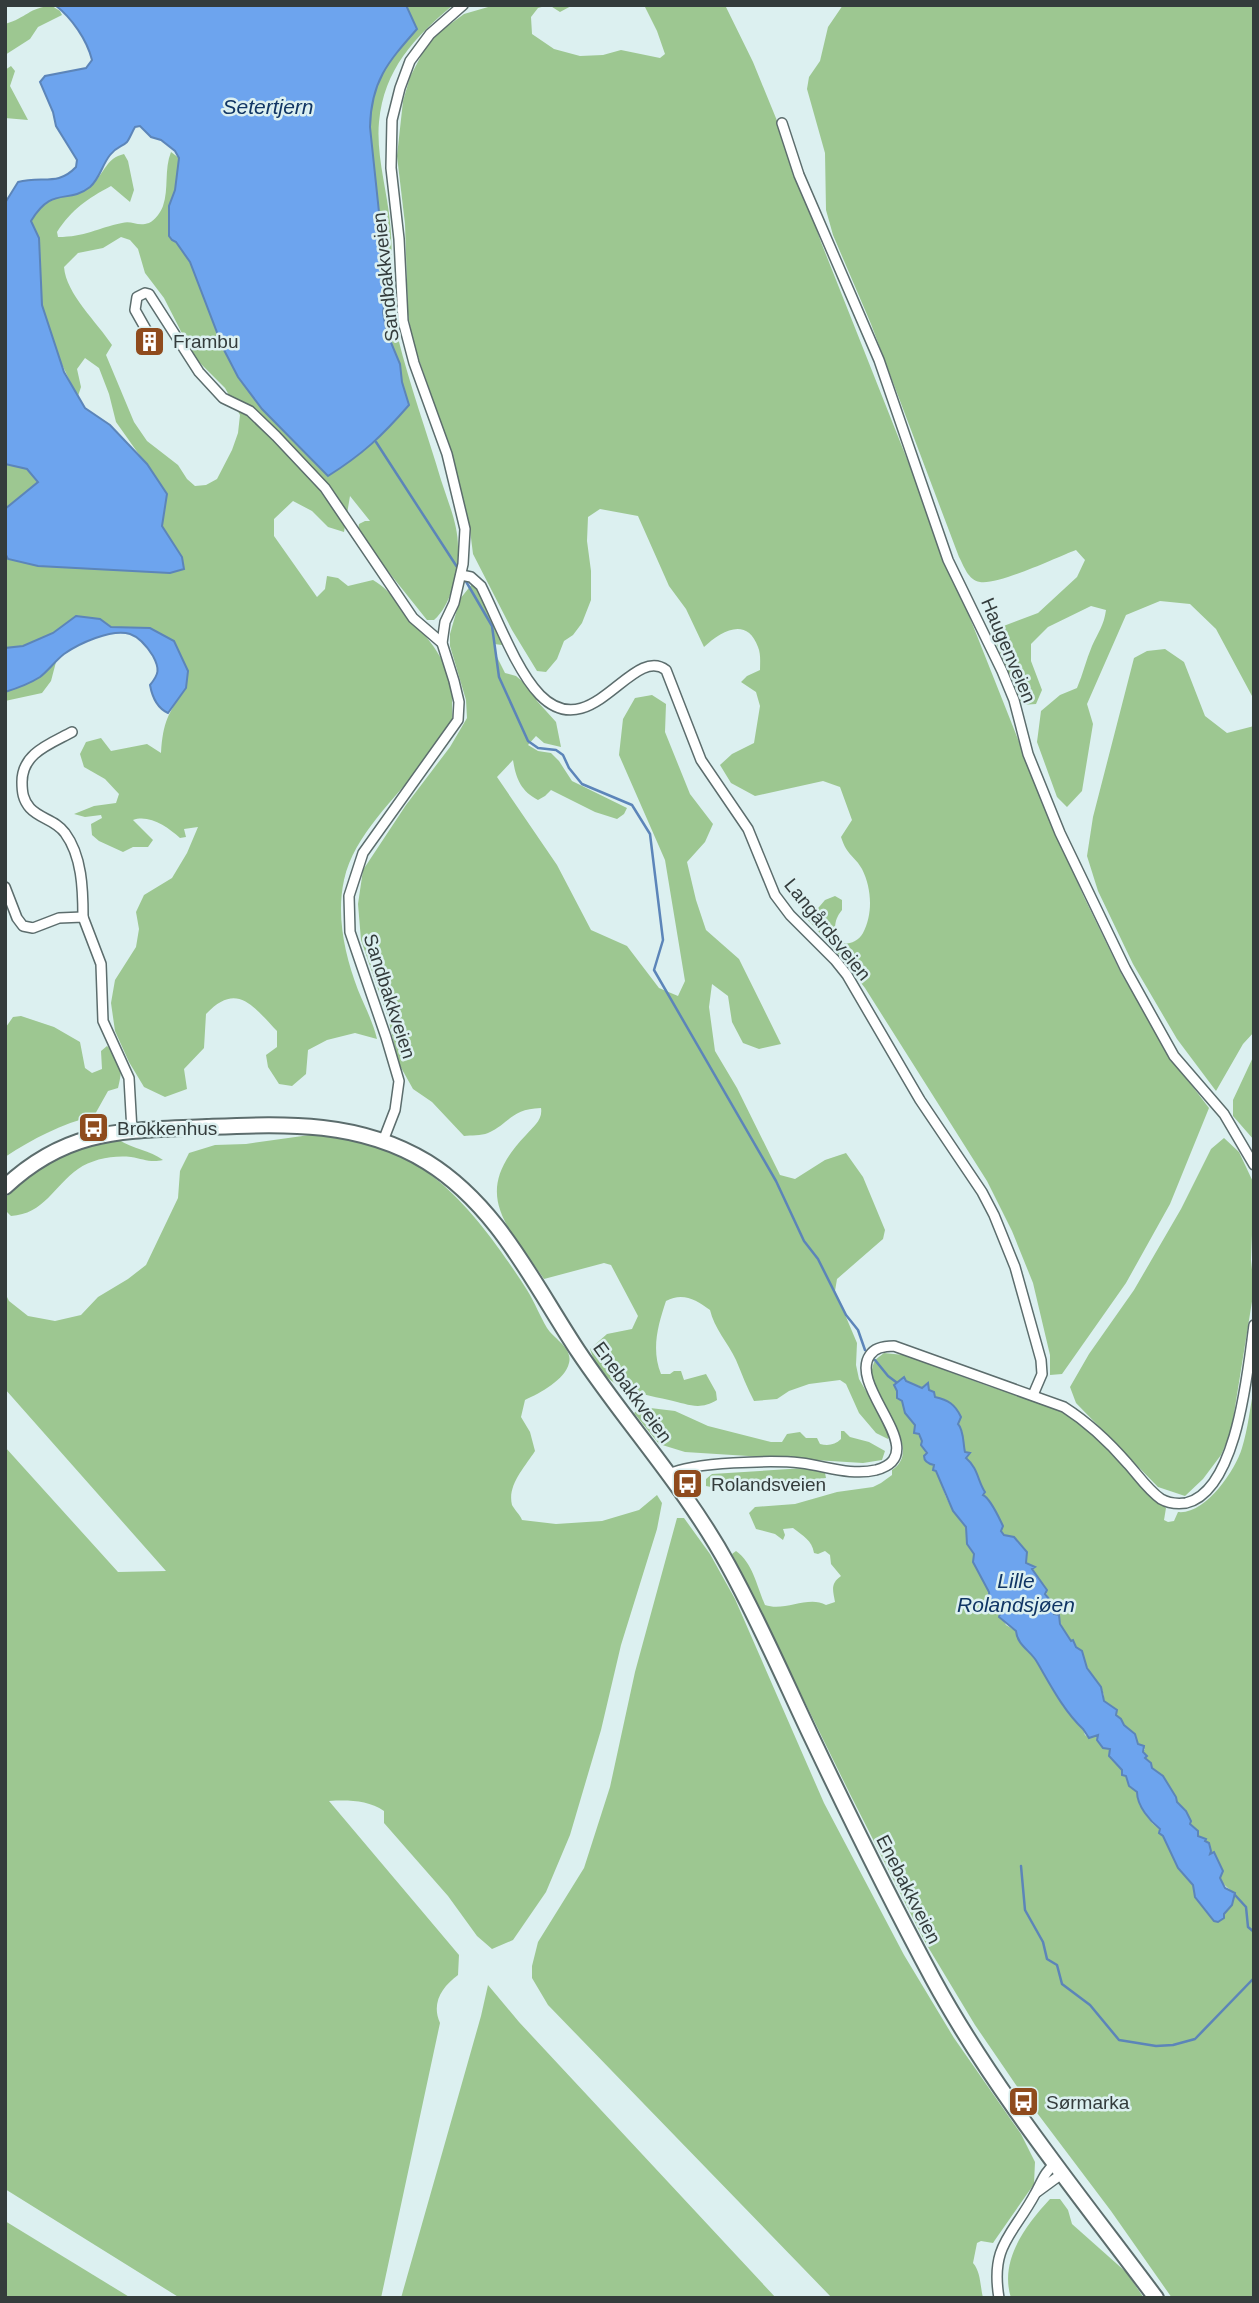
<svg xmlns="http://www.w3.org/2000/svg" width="1259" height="2303" font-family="Arial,sans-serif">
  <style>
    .green { fill: #9dc791; fill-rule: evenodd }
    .water { fill: #6da4ee; stroke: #5c85b9; stroke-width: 2 }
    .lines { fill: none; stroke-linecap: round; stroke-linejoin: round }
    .stream { stroke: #5c85b9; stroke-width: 2.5 }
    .street-casing { stroke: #5c6d6d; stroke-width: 12 }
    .primary-casing { stroke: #5c6d6d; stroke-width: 18 }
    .street { stroke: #fff; stroke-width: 9 }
    .primary { stroke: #fff; stroke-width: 14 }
    .labels { text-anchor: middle; stroke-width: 5; stroke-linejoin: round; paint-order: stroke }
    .street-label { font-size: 19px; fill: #343c3c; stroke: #dcf0f0 }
    .poi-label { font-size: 19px; fill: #343c3c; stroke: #dcf0f0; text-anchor: start }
    .water-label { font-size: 21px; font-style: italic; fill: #103564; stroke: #dcf0f0 }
  </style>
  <rect width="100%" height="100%" fill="#dcf0f0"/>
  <g class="green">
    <path d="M406,5H453C414,38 384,69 379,122C376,155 387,190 390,222C394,261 389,300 398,338C410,386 427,433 441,480C448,502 458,524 458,547C459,570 452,604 434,620H427L391,575L358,531L359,524L365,521H370L350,496L344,532L328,527L312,511L293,501L274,519V536L317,597L325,589L327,576L338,578L348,586L373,580C395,593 399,609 416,626C438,648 454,674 452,706C452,711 453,718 451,722C449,730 441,738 437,744C408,789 356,827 344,880C336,917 345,955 358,990C365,1007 373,1022 377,1039L355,1033L327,1040L308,1050L306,1074L292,1086L279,1084L268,1067L266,1055L277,1047V1031C253,1006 237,981 206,1014L204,1048L184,1069L187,1089L165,1097L144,1087L129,1062L115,1031L111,1003L115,980L136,947L139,929L136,912L144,895L172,878L187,853L198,827L184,829L186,837L180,838C168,827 149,814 133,820L153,840L148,847H133L123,852L99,841L92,835L91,824L102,818L101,815L85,817L74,814L94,806L116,803L119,794L105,779L84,767L80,754L86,742L101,738L111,751L147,744L161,753C163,722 168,713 186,688L174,641L150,628L111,627L100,619L76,616L53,633L23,646L5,648V553L9,559L38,566L170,573L182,557L162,526L167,494L116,422L109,394L99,368L85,358L77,369L81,387L78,396C64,371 48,335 42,306C36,275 47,252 31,221C53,186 70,203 92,184C105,173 106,158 124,154L128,161L134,190L130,202L111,186C87,199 72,209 57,232L58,237C85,237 97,228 122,223C132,220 137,227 149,223C155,220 161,212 163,206C169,189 164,169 171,152L179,158L175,190L169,206L172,240L176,242C212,285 212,349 250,392L401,382L400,364L387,333L383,313L386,289L383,250L370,127V106L375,89L382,72L403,45L411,15ZM121,237L130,240L138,249L145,273L164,298L194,357L225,388L240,415L238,433L232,450L217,479L206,485L195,486L187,479L178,465L147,441L134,422L106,355L112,345C97,322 66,294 64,267L78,253L103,248Z"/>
    <path d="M495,5H573L560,12L549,5L538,8L531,17L532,34L554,49L580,56L603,55L621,50L660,58L665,54L657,31L644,5H725L753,62L780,128L821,242L1048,815L1084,897L1122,975L1180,1070L1209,1108L1170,1204L1126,1283L1062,1374L1050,1375V1355L1033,1283L1012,1231L987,1181L865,988L831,945L808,920L825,900L835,896L842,900V910C833,921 834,930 839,943C848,945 858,942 863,933C873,914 872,889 862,869C855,856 847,856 841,837L852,820L840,787L823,781L755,796L731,783L720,765L732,754L754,743L760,706L756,692L741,682L747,676L760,670C760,663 761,654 758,647C747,616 721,631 704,647L686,609L669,586L638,516L600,509L588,517L587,541L591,571V600L582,623L573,635L564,641L557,659L546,672L537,671L512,630L473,554L470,530L453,458L413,342L408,314L405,224L397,156L403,101L410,77L423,52L438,33L464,14Z"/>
    <path d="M843,5H1254V712L1252,696L1216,629L1190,604L1160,601L1126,615L1087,704L1093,724L1082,791L1067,807L1057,797L1037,742L1041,711L1060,695L1077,688C1083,674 1086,660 1092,646C1098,633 1104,625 1106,610L1091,606L1048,627L1031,644V661L1042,690L1036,704L1022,705L993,636L1001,627L1038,613L1077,577L1085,560L1076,550C1055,558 999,585 980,582C968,580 964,566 959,557L871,324L833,235L826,210L825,153L807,89L809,77L820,61L828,27Z"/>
    <path d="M52,6L60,11L62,15L38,27L30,39L5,55V24C27,18 29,7 52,6Z"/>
    <path d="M11,66L15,71L10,86L28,120L5,118V70Z"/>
    <path d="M5,464L27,469L38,482L5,509Z"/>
    <path d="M472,584C484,593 501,629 502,645L494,644L497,657L505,673L516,676L528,686L537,701L556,722L561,747L544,743L536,736L528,745L538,751L551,753L559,761L572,781L627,808L624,814L617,819L595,812L551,790L545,796L538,800C521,791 516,779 513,760L497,777L557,865L591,930L627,946L659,988L678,996L685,981L665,860L619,755L623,719L635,698L652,695L666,704L665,732L690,794L713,824L705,842L687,862L696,900L706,930L739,959L781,1044L759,1049L743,1043L732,1022L728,996L712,984L709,1007L715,1051L737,1088L780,1175L795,1179L825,1160L846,1153L863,1177L885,1230L883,1239L837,1279L835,1291L857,1343L856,1365L859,1379L890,1432L888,1439L876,1433L859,1413L846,1384L840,1380L809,1384L789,1391L777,1399L754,1401C747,1388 742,1374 736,1360C728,1343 714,1328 710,1310C696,1299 682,1292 666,1301C658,1325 651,1349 661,1374H670L674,1371H681L684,1380L706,1374L716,1392L717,1400C699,1411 688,1404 669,1400C634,1392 602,1389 590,1349L607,1334L632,1329L638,1316L611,1265L604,1263L544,1279C507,1225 469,1194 526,1135C533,1127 543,1120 541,1108C511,1109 510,1123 488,1133C481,1136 471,1135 464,1136L432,1102L413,1089L399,1064L388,1018L361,940L358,904L363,870L406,805L450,747L467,718L466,700L450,646V634L460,599Z"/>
    <path d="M1165,649L1184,662L1205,716L1227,733L1254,726V1032L1243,1044L1216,1091L1177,1039L1133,964L1098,891L1087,856L1093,817L1134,658L1147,651Z"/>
    <path d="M56,662L51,681L42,693L5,701V692C26,686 40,677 56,662Z"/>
    <path d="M21,1016L54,1027L80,1042L85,1068L92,1073L102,1069L101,1051L107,1046C123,1060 123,1068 118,1088L108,1091L94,1116C61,1124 34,1138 5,1157V1035L6,1027L13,1017Z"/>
    <path d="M1254,1055V1140L1233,1116V1100Z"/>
    <path d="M317,1134C330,1136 346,1137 359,1141C383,1147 412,1160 431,1175C469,1204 502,1251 527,1290C535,1303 540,1316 547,1328C554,1339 573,1348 569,1363C565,1380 540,1393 525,1400L521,1417L530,1432L535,1451C525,1467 507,1485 512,1505C514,1509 520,1515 522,1520L556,1524L602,1521L639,1510L657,1495L662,1503L657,1529L621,1645L601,1730L570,1835L546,1892L513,1940L492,1949L477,1936L448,1896L384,1823V1811C368,1800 348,1800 329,1801L459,1955L458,1975C442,1987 431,2003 440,2023L381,2298H180L5,2189V1447L118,1572L166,1571L5,1389V1293L9,1301L28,1316L55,1321L81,1315L98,1297L128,1279L146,1265L178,1198L180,1171L189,1153L215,1145L246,1144Z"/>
    <path d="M1224,1138L1239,1152L1254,1184L1251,1260L1254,1289L1231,1432L1221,1455L1203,1479L1185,1496L1158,1487L1076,1403L1070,1387L1089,1354L1134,1290L1181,1209L1211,1149Z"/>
    <path d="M119,1140C133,1149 150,1150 163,1160C151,1163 143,1159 131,1157C114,1155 92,1159 78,1169C54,1186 44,1214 11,1216L5,1210V1198C41,1165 69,1146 119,1140Z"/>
    <path d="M884,1353L904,1355L988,1386L1055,1407L1089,1430L1151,1496L1166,1508L1164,1520L1168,1522L1174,1521L1178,1512C1205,1515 1235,1471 1242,1448C1248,1429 1250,1407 1254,1388V2298H1172L1111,2211L1016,2085L975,2025L925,1942L850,1794L732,1554L736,1551C753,1563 757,1587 765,1605C785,1612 808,1595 826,1605L835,1602C833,1590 830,1584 841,1576L831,1564L830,1555L825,1551L818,1554L814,1553C812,1540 803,1536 793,1528L783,1529L785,1535L783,1540L775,1534L756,1529L749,1513L755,1507L795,1504L837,1492L873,1487L881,1483L892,1475V1470C924,1450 876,1400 872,1376C871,1370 873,1365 875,1360ZM904,1377L906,1381L924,1388L929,1385V1390L934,1392L935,1397L960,1419L957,1421C962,1432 960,1443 965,1453L969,1452L966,1458C977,1469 978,1481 985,1492L983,1495C992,1504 998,1515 1003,1526L1001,1531L1004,1535C1017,1536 1029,1550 1026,1563L1034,1567L1032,1569C1038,1579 1054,1603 1054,1615L1057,1614L1065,1634L1071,1641L1073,1640C1077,1649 1084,1662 1089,1670C1095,1682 1105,1687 1104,1701L1117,1710L1116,1715C1127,1725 1132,1741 1145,1749L1143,1752L1147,1755L1144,1757L1151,1763V1767L1163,1776L1176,1797L1177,1802L1181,1808L1185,1809L1191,1821L1189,1824L1197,1831L1198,1836L1205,1839V1841L1209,1843L1211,1850L1210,1854L1214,1852C1224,1872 1213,1880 1235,1893L1234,1898L1221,1919L1214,1921L1195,1897L1193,1885L1178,1868L1160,1830L1152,1823L1140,1806L1137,1792L1130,1786L1126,1776L1122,1775V1770L1109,1756L1110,1749L1105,1747L1098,1735L1089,1738L1085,1735L1083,1729C1063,1710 1050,1685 1037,1662C1031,1651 1017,1645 1016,1631L1006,1625L973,1562L974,1554L967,1539V1529L953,1511L946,1497L934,1465L927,1461C926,1450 923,1437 914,1431L915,1425L905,1413L902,1401L896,1395V1388Z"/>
    <path d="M642,1407L675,1411L708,1426L771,1442H782L787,1434L800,1432L806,1438H817L820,1444C828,1446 835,1445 841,1439V1431H844L850,1437L869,1442L885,1451L882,1460L863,1463L685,1452L659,1444L634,1413Z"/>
    <path d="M805,1468L825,1473L826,1478C786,1482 746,1496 706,1486V1479L712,1474Z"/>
    <path d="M677,1518H684L710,1554L735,1599L824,1803L904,1955L954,2038L1021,2134L1035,2162L1034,2184L995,2240L993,2243L981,2241L977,2243L973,2263C981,2272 980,2286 983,2298H832L548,2005L532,1978V1966L538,1942L584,1868L610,1787L635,1672Z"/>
    <path d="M488,1985L519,2022L776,2298H401L481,2016Z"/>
    <path d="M1050,2199H1060L1068,2210L1072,2224L1126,2272L1144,2298H1011C999,2260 1026,2225 1050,2199Z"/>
    <path d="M5,2221L131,2298H5Z"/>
  </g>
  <g class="water">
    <path d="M55,5H406L417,29C388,62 371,81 370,127L383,250L386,289L383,313L387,333L400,364L402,382L409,405C382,436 363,454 328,476L262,409L238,377L223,348L190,262L176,242L172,240L169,236V206L175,190L179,158L175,151L161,140L151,137L140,126L135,127C132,132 130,138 127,142C122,147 117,146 110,155C102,165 100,178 90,187C67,205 53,185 31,221L39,238L42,305L64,372L85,408L110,425L147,464L167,494L162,526L182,557L184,569L170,573L38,566L8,559L5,553V509L38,482L27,469L5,464V203L18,182C42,175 57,187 76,167L77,160L56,126L53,112L40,82L45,76L86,68L92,60C87,40 72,18 55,5Z"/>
    <path d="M76,616L100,619L111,627L150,628L174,641L188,671L186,688L168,713C157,708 152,696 150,685C159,674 160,669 153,656C148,648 139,637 130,634C112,628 78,644 64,654C55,661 49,670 40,677C29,684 18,688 5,692V648L23,646L53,633Z"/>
    <path d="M904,1377L906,1381L922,1388L928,1383L929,1390L934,1392L935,1397C948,1400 955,1404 961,1417L958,1424C964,1430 963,1444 965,1452L970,1453L966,1458C978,1468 978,1482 985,1492L983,1495C991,1499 999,1518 1003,1526L1001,1531L1004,1535L1014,1537L1027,1552L1026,1563L1035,1567L1032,1569L1047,1590L1045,1594C1050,1600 1055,1606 1054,1614L1059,1615L1060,1624L1071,1641L1073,1640L1076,1647L1082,1651L1087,1668L1101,1687L1104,1701L1117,1710L1116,1715L1121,1719L1124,1725L1135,1734L1138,1744L1144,1746L1143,1752L1147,1756L1145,1758L1151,1763L1152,1768L1163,1776L1176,1797L1177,1802L1186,1811L1191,1821L1190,1824L1198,1831V1836L1206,1839L1205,1841L1209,1843L1211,1851L1210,1854L1214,1852L1223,1871L1220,1878L1225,1888L1235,1893L1232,1905L1224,1914V1918L1218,1922L1214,1921L1195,1897L1193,1885L1178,1868L1163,1836L1159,1833L1160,1829C1150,1821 1137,1806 1137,1792L1129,1786L1126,1776L1122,1775V1770L1109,1756L1110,1749L1103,1748L1097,1740L1098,1735L1089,1738L1083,1729C1063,1710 1050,1684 1037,1662C1031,1651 1017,1645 1016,1631L999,1617L1000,1614L995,1611L990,1605L989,1592L973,1562L974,1554L967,1544L966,1527L953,1511L936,1471L933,1470L934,1465C929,1464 924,1462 924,1456L927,1453L921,1445L922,1441L919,1434L914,1433L915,1425L905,1413L902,1401L897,1398V1391L894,1385Z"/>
  </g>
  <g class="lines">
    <g class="stream">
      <path d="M376,442L459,570"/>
      <path d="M464,578L492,626L499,677L528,741L538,748L556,750L563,755L569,768L582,784L632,805L650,834L663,940L654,970L776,1181L804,1241L818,1259L846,1315L858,1330L865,1350"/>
      <path d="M875,1360L888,1376L896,1382"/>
      <path d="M1021,1866L1025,1910L1043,1942L1047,1959L1057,1965L1062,1984L1090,2005L1119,2040L1156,2046L1173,2045L1195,2039L1254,1978"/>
      <path d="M1235,1895L1246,1907L1248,1927L1254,1932"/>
    </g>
    <defs>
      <g id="street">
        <path d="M782,123L799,175L879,360L948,560L1002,671L1014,700L1028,754L1060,833L1125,968L1174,1056L1224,1114L1254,1165"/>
        <path d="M148,333L135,310L137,297L145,293L149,294L199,372L223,398L250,411L276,436L325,488L413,618L442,643"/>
        <path d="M461,575L471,577L481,586C497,618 516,670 540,695C591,747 632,644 666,670L701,760L748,829L775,895L790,915L835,960L847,975L920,1100L982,1192L994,1215L1015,1267L1041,1360L1042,1374L1033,1395"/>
        <path d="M72,732C50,744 22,753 22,782C22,792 23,800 30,808C40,819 56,820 65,833C82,856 83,889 83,917"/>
        <path d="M5,887L17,918L23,926L33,928L59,918L83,917L101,964L103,1021L129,1078L132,1131"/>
        <path d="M383,1141L395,1110L399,1081L386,1037L350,932L349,896L363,853L458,720L459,702L454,681L442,643L445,622L454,603L463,564L465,529L447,454L414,363L403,321L399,239L391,168L392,120L400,88L410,61L430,34L463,5"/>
        <path d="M669,1474C693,1462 773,1460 801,1463C826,1466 851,1476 876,1470C935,1454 847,1387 870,1355C875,1347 885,1346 894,1346L1064,1407C1089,1423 1109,1442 1128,1464C1138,1475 1148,1490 1161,1499C1168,1503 1178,1504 1186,1503C1238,1491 1248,1367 1254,1325"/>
        <path d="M1037,2192L1063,2173"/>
        <path d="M999,2298C990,2245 1013,2235 1035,2194C1042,2182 1044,2172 1056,2163"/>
      </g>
      <path id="primary" d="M5,1187C69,1127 125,1131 207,1127C284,1124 358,1120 427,1162C498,1206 533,1283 578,1351C626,1423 686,1488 728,1565C759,1621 784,1679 811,1736C850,1818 890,1899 933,1979C994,2091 1080,2196 1156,2298"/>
    </defs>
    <use href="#street" class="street-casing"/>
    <use href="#primary" class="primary-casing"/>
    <use href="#street" class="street"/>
    <use href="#primary" class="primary"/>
  </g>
  <defs>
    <symbol id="building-square" viewBox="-11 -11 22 22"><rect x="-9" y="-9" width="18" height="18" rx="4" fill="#8f4b1d" stroke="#dcf0f0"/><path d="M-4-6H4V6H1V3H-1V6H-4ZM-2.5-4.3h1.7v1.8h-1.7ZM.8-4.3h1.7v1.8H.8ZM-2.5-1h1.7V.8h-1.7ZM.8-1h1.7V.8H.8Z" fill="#fff"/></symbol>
    <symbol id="bus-square" viewBox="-11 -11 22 22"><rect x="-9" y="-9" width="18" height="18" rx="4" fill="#8f4b1d" stroke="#dcf0f0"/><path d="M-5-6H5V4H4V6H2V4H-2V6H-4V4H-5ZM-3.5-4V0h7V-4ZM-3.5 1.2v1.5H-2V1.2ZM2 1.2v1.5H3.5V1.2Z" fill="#fff"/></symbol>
  </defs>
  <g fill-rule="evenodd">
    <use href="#building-square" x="132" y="324" width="35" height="35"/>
    <use href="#bus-square" x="76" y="1110" width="35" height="35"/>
    <use href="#bus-square" x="670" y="1466" width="35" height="35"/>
    <use href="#bus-square" x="1006" y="2084" width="35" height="35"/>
  </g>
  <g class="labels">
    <g class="street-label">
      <text transform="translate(385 277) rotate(-96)" y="7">Sandbakkveien</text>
      <text transform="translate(1009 650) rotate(67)" y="7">Haugenveien</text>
      <text transform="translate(828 929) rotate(51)" y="7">Langårdsveien</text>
      <text transform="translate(390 996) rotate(72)" y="7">Sandbakkveien</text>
      <text transform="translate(633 1392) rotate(54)" y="7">Enebakkveien</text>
      <text transform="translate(909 1889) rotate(63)" y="7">Enebakkveien</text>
    </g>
    <g class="poi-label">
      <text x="173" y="348">Frambu</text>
      <text x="117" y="1135">Brokkenhus</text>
      <text x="711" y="1491">Rolandsveien</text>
      <text x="1046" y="2109">Sørmarka</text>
    </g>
    <g class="water-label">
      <text x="268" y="114">Setertjern</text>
      <text x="1016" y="1588">Lille<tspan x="1016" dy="24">Rolandsjøen</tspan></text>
    </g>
  </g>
  <rect width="1259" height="2303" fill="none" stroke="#343c3c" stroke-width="14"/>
</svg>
